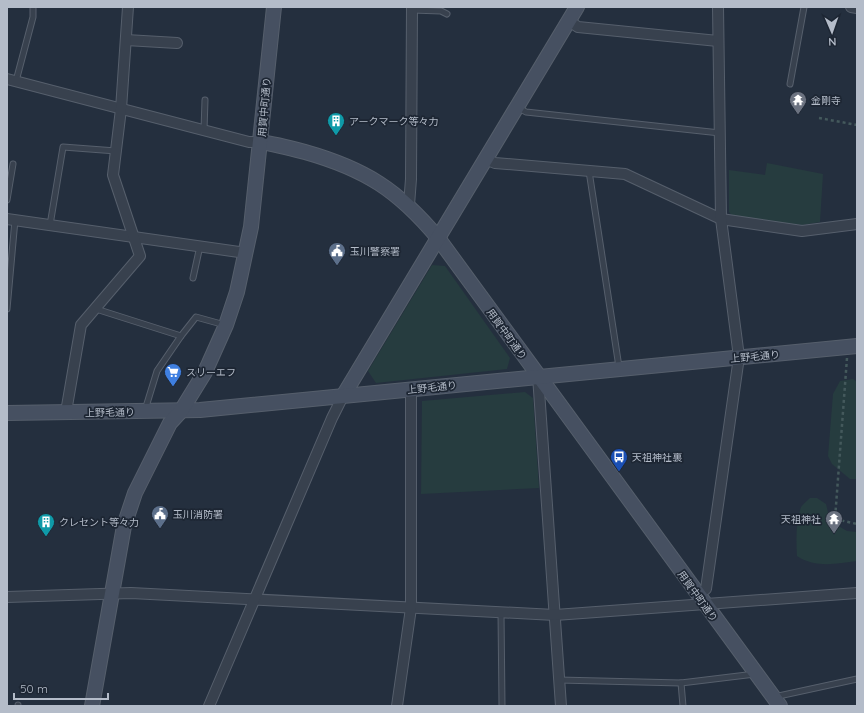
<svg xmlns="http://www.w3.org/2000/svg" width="864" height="713" font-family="Quicksand,'Noto Sans JP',sans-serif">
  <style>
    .green { fill: #263c3f }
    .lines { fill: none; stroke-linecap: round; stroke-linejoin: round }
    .lane-casing { stroke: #565f6c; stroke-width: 7 }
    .street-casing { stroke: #565f6c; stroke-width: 12 }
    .secondary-casing { stroke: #565f6c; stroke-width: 16 }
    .path { stroke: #44595c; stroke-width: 2.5; stroke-dasharray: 3 3; stroke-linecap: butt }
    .lane { stroke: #38414e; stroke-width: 5 }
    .street { stroke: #38414e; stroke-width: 10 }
    .secondary { stroke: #465061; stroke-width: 14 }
    .labels { text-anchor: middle; stroke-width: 3.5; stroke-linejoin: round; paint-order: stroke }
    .poi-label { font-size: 10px; fill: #b4bcc9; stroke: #1d2633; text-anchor: start }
    .street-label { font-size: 10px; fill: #b4bcc9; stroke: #1d2633 }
  </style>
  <rect width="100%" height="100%" fill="#242f3e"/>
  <g class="green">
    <path d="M767,163L823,174L820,222L802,225L733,217L729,212V170L765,175Z"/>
    <path d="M432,265L445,266L510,358L507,369L376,383L368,371Z"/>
    <path d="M853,379L857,382V479H850L832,464L828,456L833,394L840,381Z"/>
    <path d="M525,392L533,398L539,488L421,494L422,401Z"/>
    <path d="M810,498H817L826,504L830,521L847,531L857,532V561C836,564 815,568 797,556C796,541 796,521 801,507C803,504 807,501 810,498Z"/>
  </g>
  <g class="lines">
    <defs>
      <g id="lane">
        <path d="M412,10L441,11L447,14"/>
        <path d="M16,81L33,17V7"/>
        <path d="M790,84L804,7"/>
        <path d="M517,107L526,112L720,133"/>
        <path d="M204,130L205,100"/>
        <path d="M589,171L619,367"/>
        <path d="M7,200L13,164"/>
        <path d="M50,225L63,147L116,151"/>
        <path d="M193,278L200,246"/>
        <path d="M7,309L15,220"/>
        <path d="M96,309L181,336"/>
        <path d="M145,410L157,371L181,336L196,317L225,325"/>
        <path d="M501,613L502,706"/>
        <path d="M559,680L681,683L755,674"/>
        <path d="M681,683L683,706"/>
        <path d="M774,697L857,679"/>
        <path d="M18,706V705"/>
      </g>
      <g id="street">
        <path d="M851,7L857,8"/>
        <path d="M569,21L578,27L718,41"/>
        <path d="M126,40L177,43"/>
        <path d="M7,79L249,142H260"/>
        <path d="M485,159L495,163L625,174L721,219L802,231L857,224"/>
        <path d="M409,205L411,179L412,7"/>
        <path d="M7,219L246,253"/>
        <path d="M538,376L561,706"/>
        <path d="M66,412L81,325L140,256L113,175L121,109L128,7"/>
        <path d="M697,595L706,589L739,357L721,219L718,7"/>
        <path d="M7,597L131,593L555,615L857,593"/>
        <path d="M209,706L332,418L343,396"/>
        <path d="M397,706L411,608V389"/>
      </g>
      <g id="secondary">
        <path d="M260,142C275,144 290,148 305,152C365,169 398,190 438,238L780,706"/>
        <path d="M343,396L577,7"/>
        <path d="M7,413L200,410L857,346"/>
        <path d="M92,706L124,526L135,493L170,423L181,411L205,372L226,325L237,292L251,227L274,7"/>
      </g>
    </defs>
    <use href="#lane" class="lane-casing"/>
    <use href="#street" class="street-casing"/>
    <use href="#secondary" class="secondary-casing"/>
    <g class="path">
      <path d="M819,118L857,125"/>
      <path d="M847,358L835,519L857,524"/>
    </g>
    <use href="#lane" class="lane"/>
    <use href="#street" class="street"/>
    <use href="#secondary" class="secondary"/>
  </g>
  <defs>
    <symbol id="temple-pin" viewBox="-11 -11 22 30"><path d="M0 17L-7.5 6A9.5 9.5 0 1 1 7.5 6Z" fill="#6b7280" stroke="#1d2633"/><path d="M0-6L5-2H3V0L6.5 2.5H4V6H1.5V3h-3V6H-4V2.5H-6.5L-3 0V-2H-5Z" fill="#fff"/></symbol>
    <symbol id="building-pin" viewBox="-11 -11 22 30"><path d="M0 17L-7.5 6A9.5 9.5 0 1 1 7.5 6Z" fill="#0f9aa8" stroke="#1d2633"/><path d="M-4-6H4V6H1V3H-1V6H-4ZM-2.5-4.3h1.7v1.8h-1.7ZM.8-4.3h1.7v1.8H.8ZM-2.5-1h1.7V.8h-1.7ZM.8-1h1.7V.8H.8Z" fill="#fff"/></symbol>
    <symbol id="civic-pin" viewBox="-11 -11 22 30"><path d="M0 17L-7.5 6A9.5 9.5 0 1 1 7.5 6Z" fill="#5c6f8a" stroke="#1d2633"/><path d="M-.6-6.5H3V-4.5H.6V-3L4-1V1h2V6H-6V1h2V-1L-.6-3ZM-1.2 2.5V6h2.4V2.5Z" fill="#fff"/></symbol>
    <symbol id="supermarket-pin" viewBox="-11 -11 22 30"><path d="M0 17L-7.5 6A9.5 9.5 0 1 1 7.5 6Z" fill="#3f7fe0" stroke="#1d2633"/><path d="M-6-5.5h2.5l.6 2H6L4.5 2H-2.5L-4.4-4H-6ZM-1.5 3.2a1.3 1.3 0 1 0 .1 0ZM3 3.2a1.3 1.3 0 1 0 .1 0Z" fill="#fff"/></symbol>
    <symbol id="bus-pin" viewBox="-11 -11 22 30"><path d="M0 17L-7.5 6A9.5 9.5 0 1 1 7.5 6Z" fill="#1a4fb4" stroke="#1d2633"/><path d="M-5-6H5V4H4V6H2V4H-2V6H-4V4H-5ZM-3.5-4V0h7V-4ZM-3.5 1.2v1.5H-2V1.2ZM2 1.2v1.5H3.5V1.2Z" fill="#fff"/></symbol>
  </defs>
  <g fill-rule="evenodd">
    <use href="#temple-pin" x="788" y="90" width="20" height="27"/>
    <use href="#building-pin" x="326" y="111" width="20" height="27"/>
    <use href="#civic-pin" x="327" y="241" width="20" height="27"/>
    <use href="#supermarket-pin" x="163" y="362" width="20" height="27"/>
    <use href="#bus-pin" x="609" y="447" width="20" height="27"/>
    <use href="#civic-pin" x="150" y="504" width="20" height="27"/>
    <use href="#temple-pin" x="824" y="509" width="20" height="27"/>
    <use href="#building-pin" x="36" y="512" width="20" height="27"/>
  </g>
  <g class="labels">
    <g class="poi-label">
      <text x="811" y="104">金剛寺</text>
      <text x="349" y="125">アークマーク等々力</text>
      <text x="350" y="255">玉川警察署</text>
      <text x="186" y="376">スリーエフ</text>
      <text x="632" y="461">天祖神社裏</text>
      <text x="173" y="518">玉川消防署</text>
      <text x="821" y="523" text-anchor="end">天祖神社</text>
      <text x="59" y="526">クレセント等々力</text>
    </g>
    <g class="street-label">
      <text transform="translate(264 107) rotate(-85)" y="4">用賀中町通り</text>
      <text transform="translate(507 334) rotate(54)" y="4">用賀中町通り</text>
      <text transform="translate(755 356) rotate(-5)" y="4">上野毛通り</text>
      <text transform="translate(432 387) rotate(-6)" y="4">上野毛通り</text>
      <text transform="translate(110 412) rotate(-1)" y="4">上野毛通り</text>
      <text transform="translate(698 596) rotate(54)" y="4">用賀中町通り</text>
    </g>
  </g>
  <rect width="864" height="713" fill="none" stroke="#b4bcc9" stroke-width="16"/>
  <g transform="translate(832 32) rotate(178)" stroke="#1d2633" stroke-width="3" paint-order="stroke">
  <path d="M0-3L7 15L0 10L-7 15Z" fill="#b4bcc9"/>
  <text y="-6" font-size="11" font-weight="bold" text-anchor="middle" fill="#b4bcc9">N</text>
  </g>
  <path d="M14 693v6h94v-6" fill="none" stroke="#b4bcc9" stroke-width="2"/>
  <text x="20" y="693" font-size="12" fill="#b4bcc9" stroke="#1d2633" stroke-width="3" paint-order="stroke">50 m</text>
</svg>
